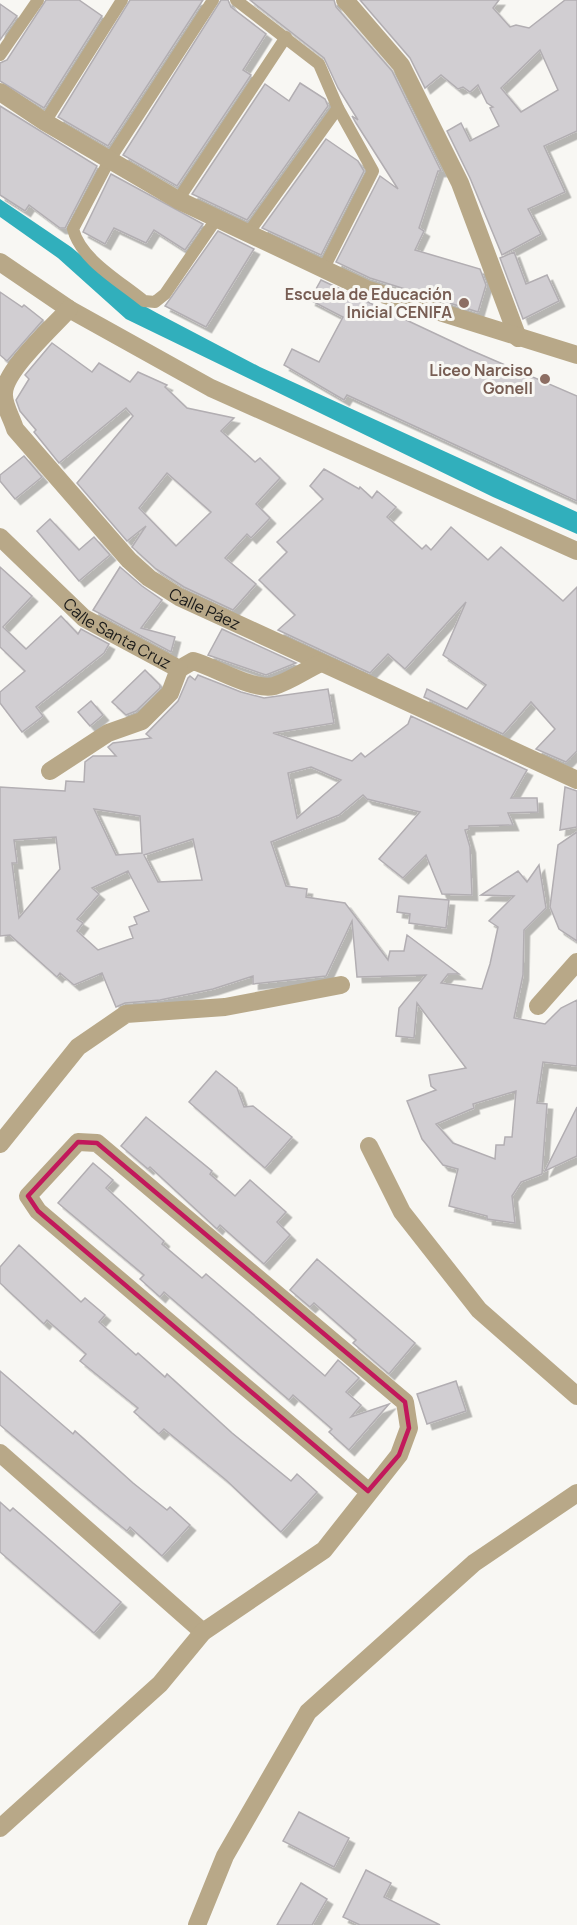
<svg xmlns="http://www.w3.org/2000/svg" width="577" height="1925" font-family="Manrope,sans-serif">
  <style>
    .water { fill: #31afbc }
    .building { fill: #d1ced2; stroke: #b2aeb2; stroke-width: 1.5; fill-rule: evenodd; filter: url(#shadow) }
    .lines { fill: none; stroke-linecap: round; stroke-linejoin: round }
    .lane { stroke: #b8a888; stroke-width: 12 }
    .street { stroke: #b8a888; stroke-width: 18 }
    .marked { fill: none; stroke: #c2185b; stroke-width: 4.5; stroke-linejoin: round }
    .education-dot { fill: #8d6e63; stroke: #f8f7f3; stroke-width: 2 }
    .labels { text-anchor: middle; stroke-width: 6; stroke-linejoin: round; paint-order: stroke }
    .education-label { font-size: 16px; font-weight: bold; fill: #785e54; stroke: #f8f7f3; text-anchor: end }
    .street-label { font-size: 16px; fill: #191918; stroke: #f8f7f3 }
  </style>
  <defs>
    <filter id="shadow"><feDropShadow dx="5.5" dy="5.5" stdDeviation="0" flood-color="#0004"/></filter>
  </defs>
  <rect width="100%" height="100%" fill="#f8f7f3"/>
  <path class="water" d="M0,199L71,247L137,302L157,313L260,367L577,512V534L493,497L126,319L58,258L0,217Z"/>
  <g class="building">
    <path d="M46,0H79L102,16L44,108L0,81V63L7,60Z"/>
    <path d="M130,0H203L108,146L58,117Z"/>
    <path d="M221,0H228L231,7L266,34L243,70L251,75L177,186L123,155Z"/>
    <path d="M250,0H334L336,7L392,71L441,171H438L419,228L424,231L415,250L480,269L486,285L478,312L370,278L336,262L380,176L398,189L356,123L352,116L358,120L338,88L324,58Z"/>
    <path d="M360,0H499L493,8L510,27L516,25L529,28L565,0H577V131L544,146L565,192L528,209L541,234L502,255L470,178L447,131L461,123L470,141L499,126L490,108L493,107L487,103L478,85L470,92L463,87L458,89L441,75L425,88L410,58ZM540,50L558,90L521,112L501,88Z"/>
    <path d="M0,4L17,16L0,40Z"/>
    <path d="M300,83L325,99L328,106L247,220L192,194L265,84L289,101Z"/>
    <path d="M0,106L97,166L65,228H60L29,205L25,211L0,195Z"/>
    <path d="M326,139L358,161L364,171L321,255L262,228Z"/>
    <path d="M111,174L203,224L185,250L154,230L146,243L114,228L105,244L83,232Z"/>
    <path d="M218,231L254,249L206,327L165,306Z"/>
    <path d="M514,252L526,284L547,275L559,301L523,319L500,258Z"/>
    <path d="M321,280L468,349L577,396V501L347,395L344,400L284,365L292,349L319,362L343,317L310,300Z"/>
    <path d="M0,292L22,307L24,305L43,320L7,361L0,355Z"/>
    <path d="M52,343L92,372L99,363L130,382L138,372L167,385L165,387L187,408L234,418L221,431L255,462L260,458L280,478L256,504L270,518L251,538L247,534L225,558L256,584L233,610L184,587L156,569L132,547L146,526L127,541L77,483L133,416L126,408L59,463L34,432L36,430L20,411L16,400L29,379L25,375ZM167,473L211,512L176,546L139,508Z"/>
    <path d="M24,456L42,477L15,499L0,481V475Z"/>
    <path d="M324,469L359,489L360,487L372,498L377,491L396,507L387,517L422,549L426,545L431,550L451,527L488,560L501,547L563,601L577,587V751L566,762L536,749L555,729L531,702L503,734L424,697L427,689L467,709L486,685L443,655L466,602L405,669L388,654L370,673L278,630L295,615L259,580L287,552L277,542L323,499L310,486Z"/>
    <path d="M50,519L79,550L94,537L110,555L79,581L37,531Z"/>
    <path d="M0,567L32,596L3,627L26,649L61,616L78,634L81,629L109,644L104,653L36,707L43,716L22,732L0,703V692L25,671L0,647Z"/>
    <path d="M120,567L142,586L162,600L141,628L175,637L171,652L93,610Z"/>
    <path d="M222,629L296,663L266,675L208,655Z"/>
    <path d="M145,670L160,685V688L136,711L126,715L112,702Z"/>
    <path d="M198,675L241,692L264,698L328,689L334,723L273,733L352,761L361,753L365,757L408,724L411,716L527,770L511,798H537L538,812L508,813L513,825L469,826V829L465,830L470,847L472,895L442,894L426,855L403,878L379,859L420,812L367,799L363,795L339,815L271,842L286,886L307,889L306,897L345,903L388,960L390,951H404L407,935L459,974H448L441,983L482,989L490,964L498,927L489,921L514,896L481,895L518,871L527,882L539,865L546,908L524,930L523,975L514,1018L545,1024L561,1008L577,1000V1066L543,1062L537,1103L547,1104L542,1174L521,1182L512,1196L515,1223L487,1219V1216L449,1206L458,1169L443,1165L422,1139L407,1101L436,1090L431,1086L429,1075L466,1068L417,1003L414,1038L396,1036L399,1008L426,975L357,977L352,921L326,976L253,984V976L213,989L160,1000L125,1003L116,1007L102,973L74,985L60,973L57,977L10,935L0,936V787L65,791L66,781L84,782L85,762L93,756H116L108,747L113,743L151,738L146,734L178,701L188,678L190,676L195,680ZM311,767L341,780L297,818L288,773ZM94,809L140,816L142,853L116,855ZM56,837L60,869L19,918L12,863H17L14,840ZM193,839L202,880L158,882L144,855ZM128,871L149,911L134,917L137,924L129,927L133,938L98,950L77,931L83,923L77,919L99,894L92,888ZM516,1091L512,1137H505L504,1145H496L495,1159L453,1143L436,1124L474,1108L473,1104Z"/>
    <path d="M91,701L103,715L90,726L78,712Z"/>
    <path d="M565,787L577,791V827L560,830Z"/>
    <path d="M577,832V941L559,929L550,907L558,845Z"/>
    <path d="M399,896L449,900L446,928L409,923L410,914L397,912Z"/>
    <path d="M216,1071L237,1088L244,1107L253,1106L292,1137L265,1168L189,1102Z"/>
    <path d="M577,1107V1156L545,1171Z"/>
    <path d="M146,1117L212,1171L210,1174L235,1196L250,1180L286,1212L277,1222L290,1235L264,1264L220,1225L217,1229L150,1167L148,1169L121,1146Z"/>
    <path d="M93,1163L113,1180L106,1188L164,1241L162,1244L202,1278L206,1274L325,1376L338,1360L359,1378L346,1392L361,1405L351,1417L389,1404L349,1450L329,1432L332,1429L293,1395L289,1400L164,1292L160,1297L140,1279L144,1275L58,1203Z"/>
    <path d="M19,1245L81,1302L85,1298L105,1315L99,1322L136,1355L138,1353L165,1377L167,1374L232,1433L291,1481L297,1474L317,1492L281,1532L226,1480L164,1429L159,1434L134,1412L138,1408L80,1361L86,1354L47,1320L44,1324L0,1283V1267Z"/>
    <path d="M317,1259L415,1343L389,1374L353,1343L356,1340L314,1303L310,1307L290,1290Z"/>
    <path d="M0,1371L73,1434L75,1431L133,1483L167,1510L170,1507L190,1525L162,1556L130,1527L127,1531L95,1505L0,1425Z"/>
    <path d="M456,1381L466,1411L427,1424L417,1394Z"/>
    <path d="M0,1502L10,1511L13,1508L121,1602L94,1633L0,1552Z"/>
    <path d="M299,1812L349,1838L334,1867L283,1841Z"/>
    <path d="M366,1870L391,1883L384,1897L440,1925H360L343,1917Z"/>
    <path d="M301,1883L327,1899L312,1925H277Z"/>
  </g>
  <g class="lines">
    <g class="lane">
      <path d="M213,0L110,159L73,229C81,260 120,281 144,301L155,302L165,294L217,218"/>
      <path d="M236,0L319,64L338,108L373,171L323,270"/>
      <path d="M0,55L38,0"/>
      <path d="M45,122L122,0"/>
      <path d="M178,200L286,37"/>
      <path d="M249,232L338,108"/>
    </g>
    <g class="street">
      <path d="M345,0L401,65L460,183L518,338"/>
      <path d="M0,92L45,122L178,200L366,289L577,355"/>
      <path d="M0,262L69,309L211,388L577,551"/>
      <path id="s1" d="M69,309C53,327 5,370 4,393C3,405 12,418 15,429L129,560L149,578L179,597L577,780"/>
      <path id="s2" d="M0,537L84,618L179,669L193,661C215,667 253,691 274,686C291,681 305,670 321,663"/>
      <path d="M50,771L108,733L142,721L170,693L179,669"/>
      <path d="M538,1006L577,962"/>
      <path d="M0,1144L78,1047L126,1014L225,1007L341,985"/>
      <path d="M369,1146L402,1212L479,1310L577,1396"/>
      <path d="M0,1453L203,1632"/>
      <path d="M0,1828L160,1684L203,1632L324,1550L399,1455L409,1428L405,1402L97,1143L78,1142L28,1196L38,1211L368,1491"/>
      <path d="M197,1925L225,1856L308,1712L474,1563L577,1493"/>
    </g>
  </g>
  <path class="marked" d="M78,1142L97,1143L405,1402L409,1428L399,1455L368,1491L38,1211L28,1196Z"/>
  <g class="education-dot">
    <circle cx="464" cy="303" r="6"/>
    <circle cx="545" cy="379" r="6"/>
  </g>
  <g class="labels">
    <g class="education-label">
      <text x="452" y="300">Escuela de Educación<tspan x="452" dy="18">Inicial CENIFA</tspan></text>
      <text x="533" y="376">Liceo Narciso<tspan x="533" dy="18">Gonell</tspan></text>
    </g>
    <g class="street-label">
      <text dy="6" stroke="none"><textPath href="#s1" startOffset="410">Calle Páez</textPath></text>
      <text dy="6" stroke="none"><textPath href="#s2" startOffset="153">Calle Santa Cruz</textPath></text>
    </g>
  </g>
</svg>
